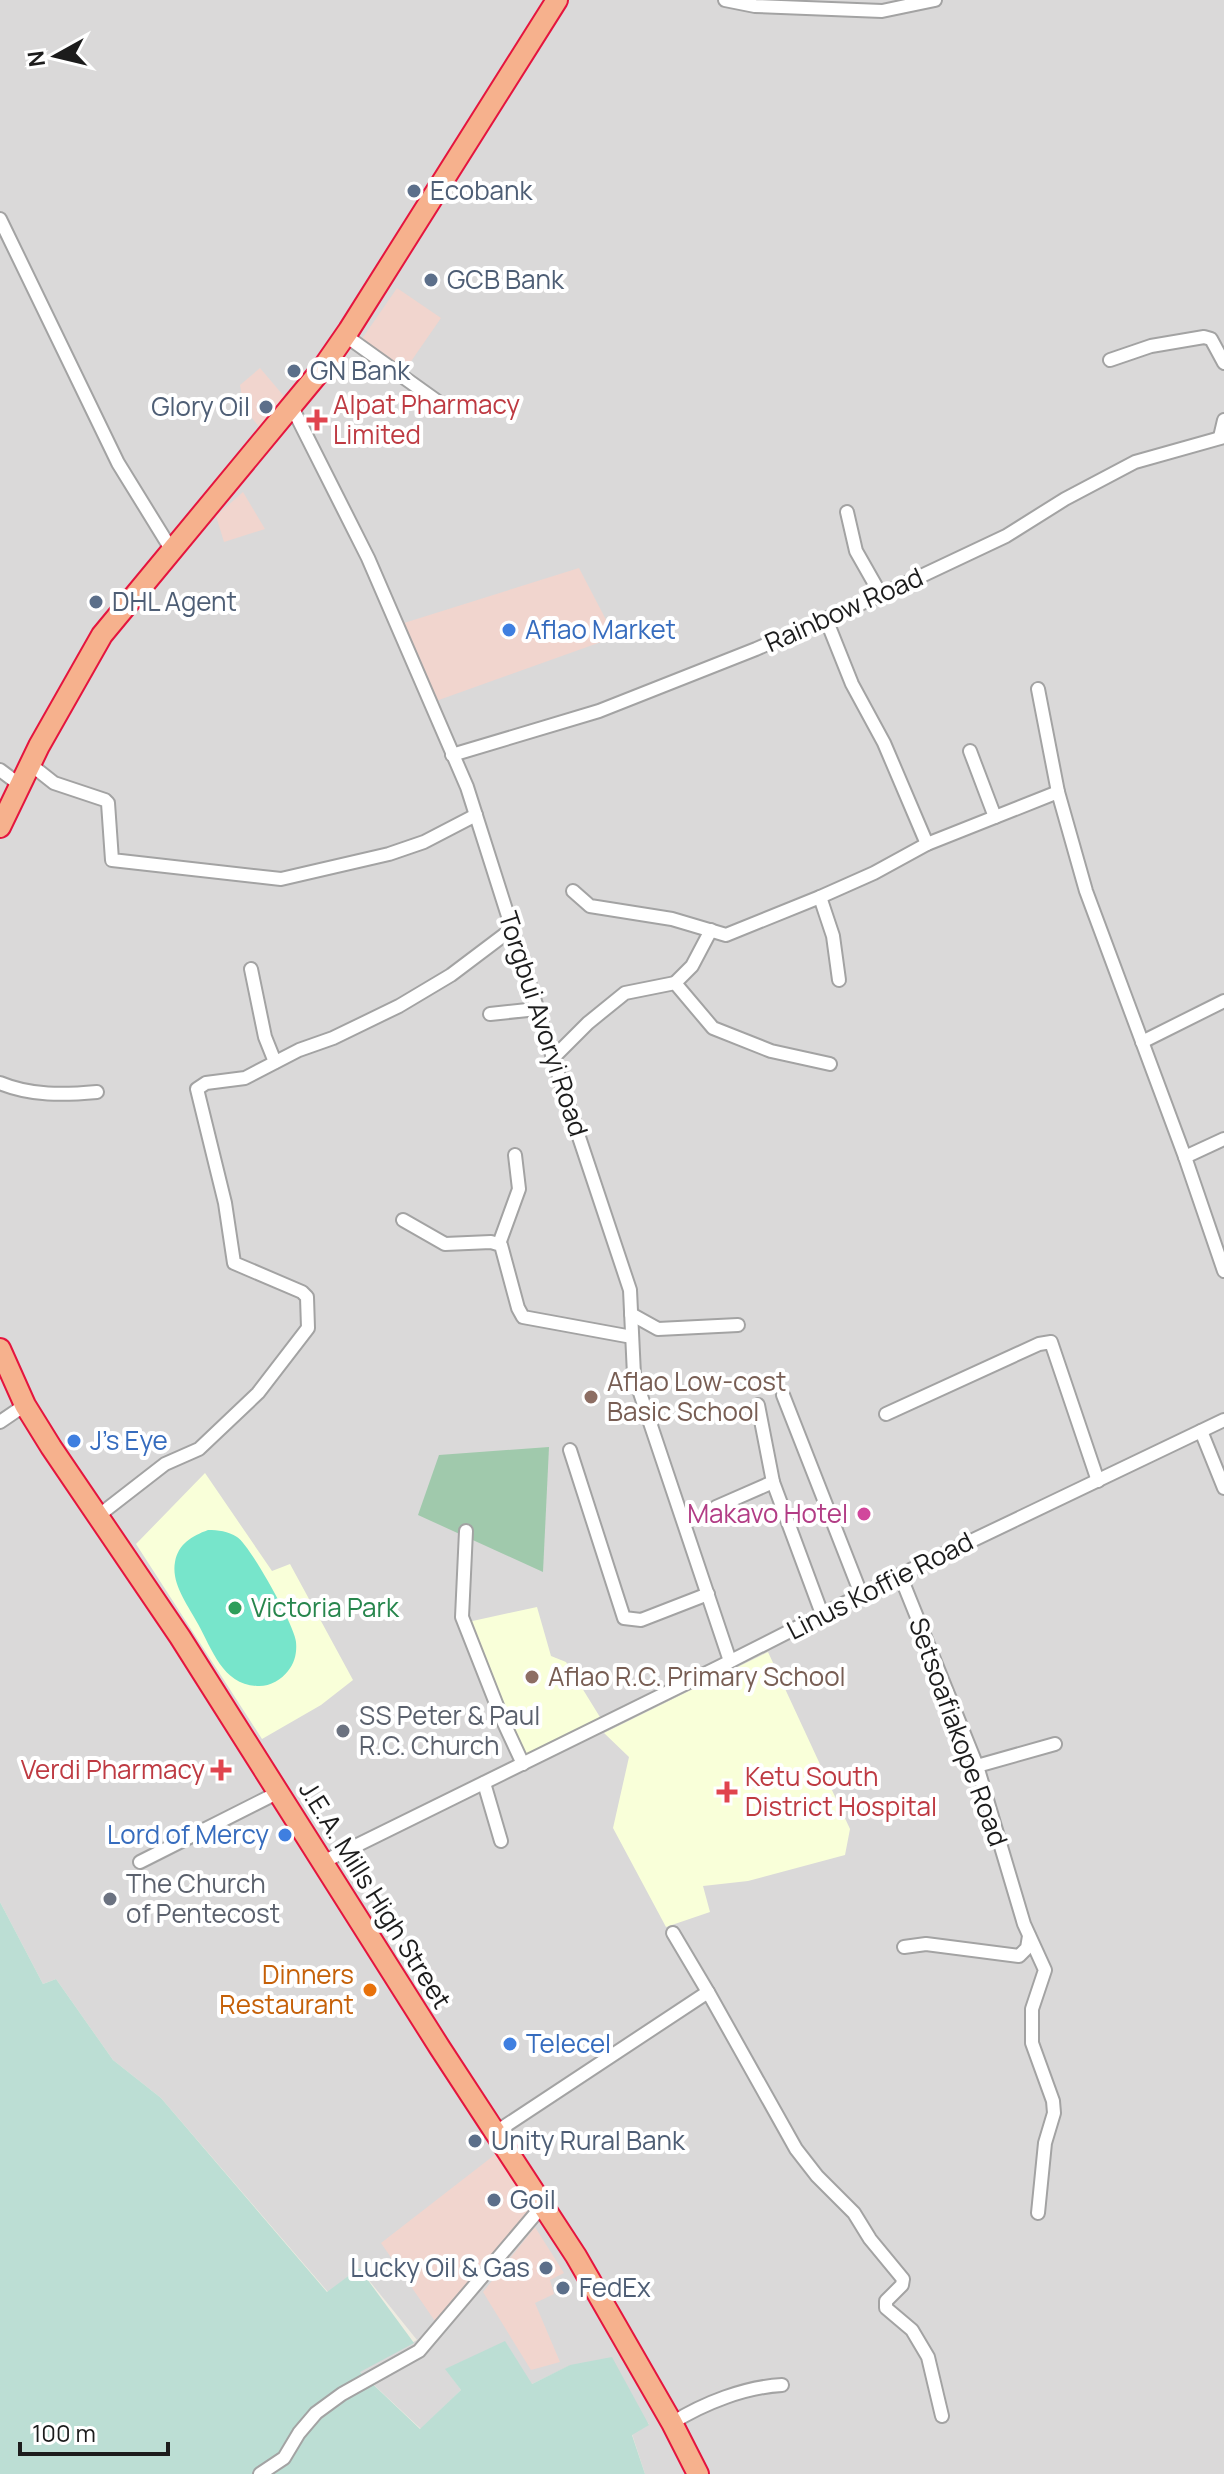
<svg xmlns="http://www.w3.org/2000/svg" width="1224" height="2474" font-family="Manrope,sans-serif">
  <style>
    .residential { fill: #dad9d9 }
    .commercial { fill: #f1d5ce }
    .education { fill: #f9ffd9 }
    .wetland { fill: #bcded4 }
    .cemetery { fill: #a0c9ac }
    .pitch { fill: #77e5cb }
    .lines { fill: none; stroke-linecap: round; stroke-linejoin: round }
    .minor-casing { stroke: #a3a3a3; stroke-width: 16 }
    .trunk-casing { stroke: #e5153e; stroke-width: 24 }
    .minor { stroke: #fff; stroke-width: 12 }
    .trunk { stroke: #f6b18d; stroke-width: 20 }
    .service-dot { fill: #5c6f8a; stroke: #fff; stroke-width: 3 }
    .health-dot { fill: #e0444e; stroke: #fff; stroke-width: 3 }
    .shop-dot { fill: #3f7fe0; stroke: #fff; stroke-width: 3 }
    .education-dot { fill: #8d6e63; stroke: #fff; stroke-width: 3 }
    .hotel-dot { fill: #d1479c; stroke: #fff; stroke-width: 3 }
    .leisure-dot { fill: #2e9e5b; stroke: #fff; stroke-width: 3 }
    .worship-dot { fill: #6b7280; stroke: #fff; stroke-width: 3 }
    .food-dot { fill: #e8710a; stroke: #fff; stroke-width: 3 }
    .labels { text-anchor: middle; stroke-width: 8; stroke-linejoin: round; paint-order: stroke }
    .service-label { font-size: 26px; fill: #4e5e75; stroke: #fff; text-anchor: start }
    .health-label { font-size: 26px; fill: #be3a42; stroke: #fff; text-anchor: start }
    .street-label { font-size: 26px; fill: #1c1c1c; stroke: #fff }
    .shop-label { font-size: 26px; fill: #366cbe; stroke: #fff; text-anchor: start }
    .education-label { font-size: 26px; fill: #785e54; stroke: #fff; text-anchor: start }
    .hotel-label { font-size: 26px; fill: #b23c85; stroke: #fff; text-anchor: end }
    .leisure-label { font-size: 26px; fill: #27864d; stroke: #fff; text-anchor: start }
    .worship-label { font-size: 26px; fill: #5b616d; stroke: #fff; text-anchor: start }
    .food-label { font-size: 26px; fill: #c56008; stroke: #fff; text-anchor: end }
  </style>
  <rect width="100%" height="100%" fill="#efece1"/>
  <path class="residential" d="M0,0H1224V2474H645L632,2434L649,2424L571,2365L532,2384L446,2369L461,2390L421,2429L359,2371L417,2340L359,2268L328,2292L161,2098L113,2060L56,1979L43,1984L0,1902Z"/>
  <g class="commercial">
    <path d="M397,288L441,318L403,373L359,343Z"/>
    <path d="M260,368L288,401L260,428L244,408L240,385Z"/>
    <path d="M243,492L265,529L224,542L216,516Z"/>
    <path d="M579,568L615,637L436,701L404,623Z"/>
    <path d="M497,2153L533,2215L437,2324L381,2243Z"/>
    <path d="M535,2227L564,2273L550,2280L554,2294L535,2303L560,2362L531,2370L483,2292Z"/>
  </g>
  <g class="education">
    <path d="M205,1473L272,1571L290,1564L353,1680L321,1705L262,1739L136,1544Z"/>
    <path d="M537,1607L551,1656L566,1662L603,1722L521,1757L468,1622Z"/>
    <path d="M768,1652L850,1829L845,1855L748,1881L703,1886L710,1912L666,1927L613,1828L629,1757L604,1733Z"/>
  </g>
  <path class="wetland" d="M0,1902L43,1984L56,1979L113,2060L161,2098L327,2292L359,2268L414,2343L360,2372L420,2429L461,2390L445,2369L505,2341L532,2384L570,2365L612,2357L649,2425L632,2435L645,2474H0Z"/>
  <path class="cemetery" d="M549,1447L543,1572L418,1515L439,1455Z"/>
  <path class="pitch" d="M208,1530C218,1530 228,1531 237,1537C250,1545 295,1626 296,1642C297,1652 295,1663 288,1671C281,1680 269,1687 257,1686C223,1685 212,1649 198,1624C188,1605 171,1584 175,1562C178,1544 192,1536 208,1530Z"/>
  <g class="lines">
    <defs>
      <g id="minor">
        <path d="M725,0L755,6L882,11L935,0"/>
        <path d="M0,219L118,463L171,549"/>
        <path d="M346,336L448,409L459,406"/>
        <path d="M1110,360L1151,346L1204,337L1211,339L1224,363"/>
        <path d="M292,407L368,558L467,787L561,1083L630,1290L634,1375L730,1661"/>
        <path d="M1220,437L1224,420"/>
        <path d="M847,512L856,551L881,595"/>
        <path d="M826,619L852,684L884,743L927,844"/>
        <path d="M1038,689L1058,792L1086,891L1185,1157L1224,1271"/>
        <path d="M970,751L995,817"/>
        <path d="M452,755L599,711L756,649L881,595L1006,536L1065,499L1135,462L1224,437"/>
        <path d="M30,764L54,783L105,800L108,803L112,860L281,879L389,854L424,842L476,815"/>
        <path d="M0,770L20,785"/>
        <path d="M573,891L590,906L672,919L726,935L820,897L874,873L927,844L1058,792"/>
        <path d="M820,897L833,936L839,980"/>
        <path d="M251,969L265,1037L275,1062"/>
        <path d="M675,983L692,966L711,930"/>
        <path d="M490,1014L537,1009"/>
        <path d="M1142,1042L1224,1001"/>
        <path d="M553,1058L588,1023L625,993L675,983L713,1028L771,1051L830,1064"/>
        <path d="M0,1083C31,1096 64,1095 97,1092"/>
        <path d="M1185,1157L1224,1139"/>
        <path d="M403,1220L445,1244L491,1242L501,1245L518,1308L523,1317L632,1337"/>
        <path d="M499,1244L519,1189L515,1155"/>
        <path d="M631,1314L658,1329L738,1325"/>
        <path d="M783,1395L861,1594"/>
        <path d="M758,1405L773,1482L822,1614"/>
        <path d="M886,1414L1039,1344L1051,1342L1098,1481"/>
        <path d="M0,1422L25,1405"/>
        <path d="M1201,1431L1224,1488"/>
        <path d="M570,1450L624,1618L641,1620L708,1594"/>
        <path d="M716,1507L773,1482"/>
        <path d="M98,1516L165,1464L199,1449L258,1393L308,1328L307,1297L302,1292L234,1263L225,1203L197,1089L206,1083L245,1078L299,1050L333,1038L399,1006L451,975L512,929"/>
        <path d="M466,1531L462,1617L503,1721L523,1764"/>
        <path d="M900,1575L977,1766L1024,1924L1045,1970L1032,2009V2043L1053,2101L1054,2113L1045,2143L1038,2213"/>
        <path d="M977,1766L1055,1744"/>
        <path d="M484,1783L501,1841"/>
        <path d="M140,1862L279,1792"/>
        <path d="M323,1862L721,1666L900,1575L1224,1420"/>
        <path d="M673,1933L708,1992"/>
        <path d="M904,1947L926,1944L1019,1956L1027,1948L1029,1936"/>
        <path d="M496,2132L708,1992L796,2149L817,2176L854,2213L870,2239L903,2279L902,2285L886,2301V2308L912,2330L928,2357L942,2416"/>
        <path d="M672,2423C704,2403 745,2387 782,2385"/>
        <path d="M260,2474L284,2458L299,2433L316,2413L342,2394L419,2351L543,2205"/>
      </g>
      <g id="trunk">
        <path d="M0,827L39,746L102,635L322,369L349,330L557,0"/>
        <path d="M0,1349L25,1405L51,1447L180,1637L440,2048L576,2256L672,2423L698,2474"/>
      </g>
    </defs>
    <use href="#minor" class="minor-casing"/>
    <use href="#trunk" class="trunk-casing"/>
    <use href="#minor" class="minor"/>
    <use href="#trunk" class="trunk"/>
  </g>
  <g class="service-dot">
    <circle cx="414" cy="191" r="8"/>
    <circle cx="431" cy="280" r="8"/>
    <circle cx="294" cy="371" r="8"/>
    <circle cx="266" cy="407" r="8"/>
    <circle cx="96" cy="602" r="8"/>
    <circle cx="475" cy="2141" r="8"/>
    <circle cx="494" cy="2200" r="8"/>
    <circle cx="546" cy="2268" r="8"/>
    <circle cx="563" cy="2288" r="8"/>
  </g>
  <g class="health-dot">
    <path d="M313 408h8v8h8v8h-8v8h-8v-8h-8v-8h8z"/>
    <path d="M217 1758h8v8h8v8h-8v8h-8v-8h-8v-8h8z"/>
    <path d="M723 1780h8v8h8v8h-8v8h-8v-8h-8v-8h8z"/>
  </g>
  <g class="shop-dot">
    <circle cx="509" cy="630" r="8"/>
    <circle cx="74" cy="1441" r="8"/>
    <circle cx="285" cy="1835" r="8"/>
    <circle cx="510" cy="2044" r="8"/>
  </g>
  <g class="education-dot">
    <circle cx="591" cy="1397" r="8"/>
    <circle cx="532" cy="1677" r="8"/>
  </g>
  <circle class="hotel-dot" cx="864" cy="1514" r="8"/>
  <circle class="leisure-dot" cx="235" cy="1608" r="8"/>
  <g class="worship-dot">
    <circle cx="343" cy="1731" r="8"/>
    <circle cx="110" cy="1899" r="8"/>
  </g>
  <circle class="food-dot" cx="370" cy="1990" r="8"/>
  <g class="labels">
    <g class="service-label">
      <text x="430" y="200">Ecobank</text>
      <text x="447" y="289">GCB Bank</text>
      <text x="310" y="380">GN Bank</text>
      <text x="250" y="416" text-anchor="end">Glory Oil</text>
      <text x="112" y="611">DHL Agent</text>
      <text x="491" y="2150">Unity Rural Bank</text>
      <text x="510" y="2209">Goil</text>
      <text x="530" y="2277" text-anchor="end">Lucky Oil &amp; Gas</text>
      <text x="579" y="2297">FedEx</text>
    </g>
    <g class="health-label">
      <text x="333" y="414">Alpat Pharmacy<tspan x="333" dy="30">Limited</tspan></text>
      <text x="205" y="1779" text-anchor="end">Verdi Pharmacy</text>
      <text x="745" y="1786">Ketu South<tspan x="745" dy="30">District Hospital</tspan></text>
    </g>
    <g class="street-label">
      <text transform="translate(844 610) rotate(-24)" y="9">Rainbow Road</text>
      <text transform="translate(543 1024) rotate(72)" y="9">Torgbui Avoryi Road</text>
      <text transform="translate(880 1586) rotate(-27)" y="9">Linus Koffie Road</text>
      <text transform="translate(958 1732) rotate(70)" y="9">Setsoafiakope Road</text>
      <text transform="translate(375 1895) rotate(58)" y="9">J.E.A. Mills High Street</text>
    </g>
    <g class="shop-label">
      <text x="525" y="639">Aflao Market</text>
      <text x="90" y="1450">J's Eye</text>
      <text x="269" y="1844" text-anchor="end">Lord of Mercy</text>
      <text x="526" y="2053">Telecel</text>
    </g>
    <g class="education-label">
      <text x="607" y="1391">Aflao Low-cost<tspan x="607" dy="30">Basic School</tspan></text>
      <text x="548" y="1686">Aflao R.C. Primary School</text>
    </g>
    <g class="hotel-label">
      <text x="848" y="1523">Makavo Hotel</text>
    </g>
    <g class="leisure-label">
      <text x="251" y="1617">Victoria Park</text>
    </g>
    <g class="worship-label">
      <text x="359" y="1725">SS Peter &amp; Paul<tspan x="359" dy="30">R.C. Church</tspan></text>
      <text x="126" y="1893">The Church<tspan x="126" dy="30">of Pentecost</tspan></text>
    </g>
    <g class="food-label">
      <text x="354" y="1984">Dinners<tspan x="354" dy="30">Restaurant</tspan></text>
    </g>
  </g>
  <g transform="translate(56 56) rotate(262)" stroke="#ffffff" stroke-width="6" paint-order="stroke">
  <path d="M0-6L14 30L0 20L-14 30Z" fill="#1c1c1c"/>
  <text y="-12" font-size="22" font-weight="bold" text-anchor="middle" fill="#1c1c1c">N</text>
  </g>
  <path d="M20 2442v12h148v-12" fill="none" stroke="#1c1c1c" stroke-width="4"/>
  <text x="32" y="2442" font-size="24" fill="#1c1c1c" stroke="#ffffff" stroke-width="6" paint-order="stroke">100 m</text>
</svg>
